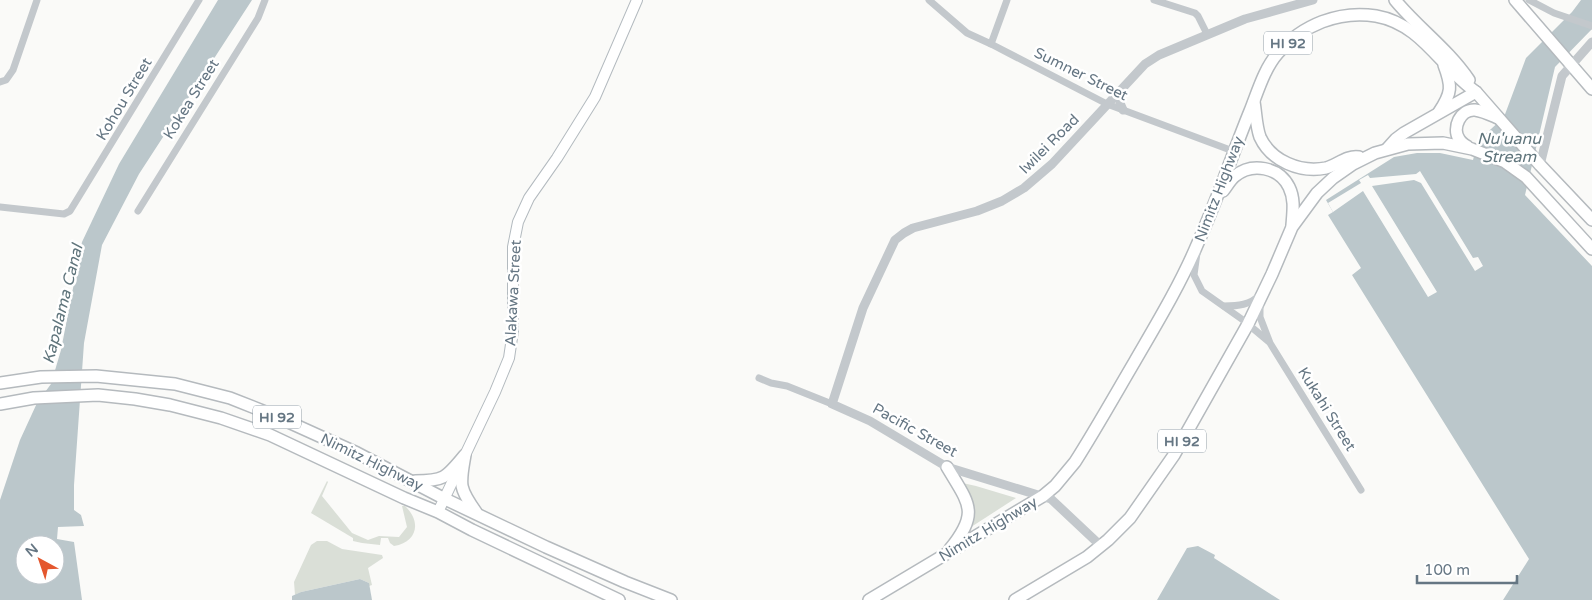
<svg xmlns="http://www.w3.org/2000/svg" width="1592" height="600" font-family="'Varela Round',sans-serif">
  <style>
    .grass { fill: #dadfd7 }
    .water { fill: #bbc7cb; fill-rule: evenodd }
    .pier { fill: #fafaf8 }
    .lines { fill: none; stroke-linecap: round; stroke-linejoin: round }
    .secondary-casing { stroke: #b3babf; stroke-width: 12 }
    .primary-casing { stroke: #b5babe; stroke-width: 14 }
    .minor { stroke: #c3c8cc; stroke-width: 7 }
    .tertiary { stroke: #c3c8cc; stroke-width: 9 }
    .secondary { stroke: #fff; stroke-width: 10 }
    .primary { stroke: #fff; stroke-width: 11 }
    .labels { text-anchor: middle; stroke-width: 5; stroke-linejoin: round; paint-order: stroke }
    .shield { fill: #fff; stroke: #939fa8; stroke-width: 1 }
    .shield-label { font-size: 14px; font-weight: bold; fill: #657683 }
    .street-label { font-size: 15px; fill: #657683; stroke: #fff }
    .water-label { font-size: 16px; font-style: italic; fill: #60757c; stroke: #fff }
  </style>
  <rect width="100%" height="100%" fill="#fafaf8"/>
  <g class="grass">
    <path d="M327,481L328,482L322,496L352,533L368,540L379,536L399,537L407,527L402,506H405C422,522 417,542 394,546L390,543L388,538H381L380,545L362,543L353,541V538L311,513Z"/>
    <path d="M958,482L976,486L1016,498L968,529Z"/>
    <path d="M317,541H327L342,549L382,555L383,558L368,568L372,585L369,586V583L360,579L301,592L295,595L294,582L311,545Z"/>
  </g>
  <g class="water">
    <path d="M218,0H252L139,174L102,245L84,343L74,485V510L81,515L84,526L58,527L57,539L74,542L82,600H0V500L20,440L37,403L51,384L61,350L82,242L119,164ZM25,545H55V575H25Z"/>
    <path d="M1581,0H1592V29L1555,67L1525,195L1592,266V600H1503L1529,559L1352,275L1361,268L1328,215L1333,212L1326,200L1394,157L1417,153H1440L1473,160L1478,141L1504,117L1526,58L1572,12Z"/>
    <path d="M1198,546L1215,555L1214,558L1280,600H1157L1187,548Z"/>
    <path d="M360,579L369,583L372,600H292V596L301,592Z"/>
  </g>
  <path class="pier" d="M1420,171L1473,258L1478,257L1483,266L1475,271L1421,183L1414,180L1372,186L1437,292L1428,297L1363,191L1333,212L1328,203L1361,183L1359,180L1368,175L1370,178L1416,174Z"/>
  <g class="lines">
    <defs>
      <path id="secondary" d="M438,512L495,392L509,358L513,331V247L518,222L529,198L557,158L595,97L637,0"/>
      <g id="primary">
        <path d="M1395,0C1418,28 1448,49 1469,80"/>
        <path d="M1515,0L1592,89"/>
        <path d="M1254,102C1256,113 1256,126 1260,137C1271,161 1300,173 1326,168C1337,165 1347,155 1359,157"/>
        <path d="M1439,112C1452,93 1452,86 1444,65"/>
        <path d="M1468,147C1465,145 1461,143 1459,139C1452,128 1460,109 1475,110C1483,111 1491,115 1498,118"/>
        <path d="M1387,149L1396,139L1404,133L1476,92"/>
        <path d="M1223,191C1227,186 1230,180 1235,176C1252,162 1279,167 1289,187C1295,199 1293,212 1292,225"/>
        <path d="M0,383L41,377L96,376L175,384L230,398L273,415L357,453L445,499L546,547L625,582L671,600"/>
        <path d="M0,404L34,398L98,395L135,399L170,405L221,418L270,435L404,498L438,512L472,530L619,600"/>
        <path d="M465,455C460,484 458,487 476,512"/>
        <path d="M947,467C969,504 980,512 950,549"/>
        <path d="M415,481C444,481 446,478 464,456"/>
        <path d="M869,600L1043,496L1055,486L1075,462C1096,429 1115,395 1135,361C1157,323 1180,285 1197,245C1217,201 1232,155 1250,111C1258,91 1264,69 1278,53C1302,25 1339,10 1376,16C1422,24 1441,68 1476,92L1540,165L1592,220"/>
        <path d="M1015,600L1087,557L1108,540L1130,518L1174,455L1248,324L1272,274L1292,227L1317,193L1333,178L1353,164L1375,153L1408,144L1443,143L1472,149L1505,162L1526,177L1592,249"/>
      </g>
    </defs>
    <use href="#secondary" class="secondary-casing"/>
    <use href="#primary" class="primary-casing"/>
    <g class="minor">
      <path d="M929,0L967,33L991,44L1107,104L1233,151"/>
      <path d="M1154,0L1195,13L1198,16L1207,34"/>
      <path d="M1529,0L1554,13L1592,26"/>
      <path d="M991,44L1007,0"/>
      <path d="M0,82L6,80L13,70L37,0"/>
      <path d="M0,207L64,214L70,211L199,0"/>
      <path d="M138,211L258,18L265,0"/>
      <path d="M1197,253L1194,275L1202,291L1243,320L1268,341"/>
      <path d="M1260,303V317L1270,343L1361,490"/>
      <path d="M1224,306C1238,306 1250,305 1260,295"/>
      <path d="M759,378L771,383L787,386L832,404"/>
    </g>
    <g class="tertiary">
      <path d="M1118,92L1120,103L1123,110"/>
      <path d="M1540,165L1562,76L1592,42"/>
      <path d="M1101,546L1051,499L947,467L870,421L832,404L863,308L895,240L904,233L913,228L977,211L1002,201L1024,188L1052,164L1145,64L1159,55L1245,19L1313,0"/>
    </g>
    <use href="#secondary" class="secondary"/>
    <use href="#primary" class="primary"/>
  </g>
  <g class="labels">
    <g class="shield">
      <rect x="1264" y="31.5" width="48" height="23" rx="4"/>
      <rect x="253" y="405.5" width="48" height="23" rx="4"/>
      <rect x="1158" y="429.5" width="48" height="23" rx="4"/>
    </g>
    <g class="shield-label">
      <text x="1288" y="48">HI 92</text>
      <text x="277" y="422">HI 92</text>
      <text x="1182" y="446">HI 92</text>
    </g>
    <g class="street-label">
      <text transform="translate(1081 74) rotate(26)" y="5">Sumner Street</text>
      <text transform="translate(124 99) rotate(-59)" y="5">Kohou Street</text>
      <text transform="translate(191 99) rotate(-58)" y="5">Kokea Street</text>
      <text transform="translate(1049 144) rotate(-45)" y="5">Iwilei Road</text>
      <text transform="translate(1219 189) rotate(-69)" y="5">Nimitz Highway</text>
      <text transform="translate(513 293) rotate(-87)" y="5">Alakawa Street</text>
      <text transform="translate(1327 409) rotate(58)" y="5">Kukahi Street</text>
      <text transform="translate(915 430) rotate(29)" y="5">Pacific Street</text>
      <text transform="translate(372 462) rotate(26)" y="5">Nimitz Highway</text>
      <text transform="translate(988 529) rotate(-31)" y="5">Nimitz Highway</text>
    </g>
    <g class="water-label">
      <text x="1509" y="144">Nu'uanu<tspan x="1509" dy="18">Stream</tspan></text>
      <text transform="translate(62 304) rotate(-76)" y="6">Kapalama Canal</text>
    </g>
  </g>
  <g transform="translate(40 560) rotate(320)"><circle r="24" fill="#ffffff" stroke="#c1c8cd"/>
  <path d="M0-4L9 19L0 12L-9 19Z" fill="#e4572e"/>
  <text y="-8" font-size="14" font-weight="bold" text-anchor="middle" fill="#657683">N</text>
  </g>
  <path d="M1417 575v8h100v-8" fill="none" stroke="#657683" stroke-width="2.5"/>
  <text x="1424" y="575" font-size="15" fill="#657683" stroke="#ffffff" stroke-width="4" paint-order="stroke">100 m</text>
</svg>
